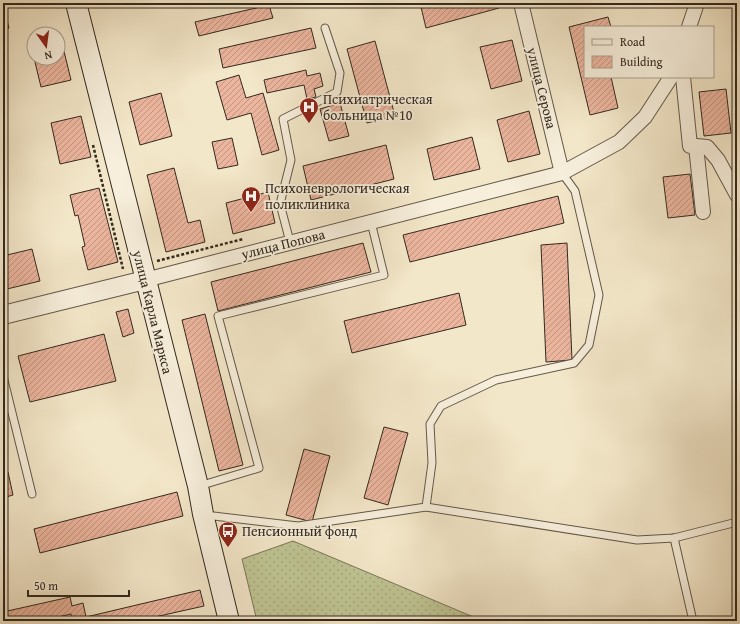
<svg xmlns="http://www.w3.org/2000/svg" width="740" height="624" font-family="'Gentium Book Plus',serif">
  <style>
    .grass { fill: url(#grass-dots); stroke: #797658 }
    .building { fill: url(#building-hatch); stroke: #33291e }
    .lines { fill: none; stroke-linecap: round; stroke-linejoin: round }
    .service-casing { stroke: #635849; stroke-width: 9 }
    .minor-casing { stroke: #635849; stroke-width: 16 }
    .tertiary-casing { stroke: #635849; stroke-width: 20 }
    .secondary-casing { stroke: #33291e; stroke-width: 22 }
    .path { stroke: #33291e; stroke-width: 2.5; stroke-dasharray: 3 2; stroke-linecap: butt }
    .service { stroke: #f7efdc; stroke-width: 7 }
    .minor { stroke: #f7efdc; stroke-width: 14 }
    .tertiary { stroke: #f7efdc; stroke-width: 18 }
    .secondary { stroke: #f7efdc; stroke-width: 20 }
    .labels { text-anchor: middle; stroke-width: 3.5; stroke-linejoin: round; paint-order: stroke }
    .street-label { font-size: 14px; fill: #33291e; stroke: #f7efdc }
    .poi-label { font-size: 14px; fill: #33291e; stroke: #f7efdc; text-anchor: start }
  </style>
  <defs>
    <pattern id="grass-dots" width="8" height="8" patternUnits="userSpaceOnUse"><rect width="8" height="8" fill="#bfc493"/><path d="M2 2h.1M6 6h.1" fill="none" stroke="#a5a87e" stroke-width="1.8" stroke-linecap="round"/></pattern>
    <pattern id="building-hatch" width="6" height="6" patternUnits="userSpaceOnUse"><rect width="6" height="6" fill="#ecb59e"/><path d="M-1 1l2-2M0 6l6-6M5 7l2-2" fill="none" stroke="#c09380"/></pattern>
  </defs>
  <rect width="100%" height="100%" fill="#f3e7c9"/>
  <filter id="stains"><feTurbulence type="fractalNoise" baseFrequency=".005" numOctaves="4"/><feColorMatrix values="0 0 0 0 .2 0 0 0 0 .09 0 0 0 0 .02 0 0 0 .5 -.17"/></filter>
  <radialGradient id="worn" r=".72"><stop offset=".6" stop-color="#630" stop-opacity="0"/><stop offset="1" stop-color="#630" stop-opacity=".3"/></radialGradient>
  <path class="grass" d="M293,541L483,621H257L242,559Z"/>
  <g class="building">
    <path d="M420,3H497L499,8L426,28Z"/>
    <path d="M552,3H569L553,7Z"/>
    <path d="M3,5L9,28L3,30Z"/>
    <path d="M269,5L273,18L199,36L195,22Z"/>
    <path d="M734,14H737V30Z"/>
    <path d="M608,17L611,27H585V77H611L618,108L590,115L569,27Z"/>
    <path d="M311,28L316,48L223,68L219,49Z"/>
    <path d="M58,39H61L71,80L41,87L34,58H58Z"/>
    <path d="M512,40L522,81L491,89L480,47Z"/>
    <path d="M375,41L395,116L367,123L347,49Z"/>
    <path d="M306,70L307,76L320,73L323,86L314,89L316,97L307,99L304,85L267,93L264,80Z"/>
    <path d="M239,75L246,98L263,93L279,150L262,155L251,113L227,120L216,82Z"/>
    <path d="M726,89L731,133L704,136L699,92Z"/>
    <path d="M161,93L172,136L140,145L129,102Z"/>
    <path d="M340,103L349,136L329,141L320,109Z"/>
    <path d="M529,111L540,154L508,162L497,120Z"/>
    <path d="M81,116L91,157L60,164L51,123Z"/>
    <path d="M472,137L480,169L434,180L427,149Z"/>
    <path d="M232,138L238,165L218,169L212,142Z"/>
    <path d="M386,145L394,179L311,200L303,166Z"/>
    <path d="M174,168L188,223L200,220L205,242L166,252L147,175Z"/>
    <path d="M690,174L695,215L668,218L663,177Z"/>
    <path d="M99,188L118,262L88,270L82,247L85,246L78,215L75,216L70,195Z"/>
    <path d="M268,192L275,223L233,234L226,203Z"/>
    <path d="M558,196L564,223L410,262L403,235Z"/>
    <path d="M363,243L371,272L218,311L211,282Z"/>
    <path d="M567,243L572,360L546,362L541,245Z"/>
    <path d="M32,249L40,281L3,290V256Z"/>
    <path d="M459,293L466,325L352,353L344,321Z"/>
    <path d="M128,309L134,333L123,337L116,312Z"/>
    <path d="M205,314L243,465L219,471L182,320Z"/>
    <path d="M104,334L116,381L30,402L18,356Z"/>
    <path d="M384,427L408,433L388,505L364,498Z"/>
    <path d="M304,449L330,456L312,522L286,515Z"/>
    <path d="M8,472L13,495L3,498V474Z"/>
    <path d="M177,492L183,516L40,553L34,529Z"/>
    <path d="M200,590L204,606L137,621H86L85,617L72,620L71,614L41,621H3V612L70,597L72,606L83,603L86,617Z"/>
  </g>
  <g class="lines">
    <defs>
      <g id="service">
        <path d="M290,242L280,204L291,160L283,119L337,92L340,73L325,28"/>
        <path d="M3,376L32,494"/>
        <path d="M199,486L259,468L218,316L384,275L371,222"/>
        <path d="M426,507L432,463L430,424L441,406L496,380L574,363L589,345L599,295L575,191L562,173"/>
        <path d="M205,515L298,526L426,507L637,540L674,538L737,522"/>
        <path d="M674,538L693,621"/>
      </g>
      <g id="minor">
        <path d="M521,3L562,173"/>
        <path d="M689,27L697,3"/>
        <path d="M683,77L690,146H696L703,212"/>
        <path d="M696,146L707,147L718,160L737,195"/>
        <path d="M145,280L562,173L619,142L645,117L671,77"/>
      </g>
      <path id="tertiary" d="M3,315L145,280"/>
      <path id="secondary" d="M76,3L198,486L203,514L229,621"/>
    </defs>
    <use href="#service" class="service-casing"/>
    <use href="#minor" class="minor-casing"/>
    <use href="#tertiary" class="tertiary-casing"/>
    <use href="#secondary" class="secondary-casing"/>
    <g class="path">
      <path d="M93,145L123,269"/>
      <path d="M157,261L243,239"/>
    </g>
    <use href="#service" class="service"/>
    <use href="#minor" class="minor"/>
    <use href="#tertiary" class="tertiary"/>
    <use href="#secondary" class="secondary"/>
  </g>
  <defs>
    <symbol id="hospital-pin" viewBox="-11 -11 22 30"><path d="M0 17L-7.5 6A9.5 9.5 0 1 1 7.5 6Z" fill="#8f2418" stroke="#f7efdc"/><path d="M-5-5h3v3.5h4V-5h3V5h-3V1.5h-4V5h-3Z" fill="#fff"/></symbol>
    <symbol id="bus-pin" viewBox="-11 -11 22 30"><path d="M0 17L-7.5 6A9.5 9.5 0 1 1 7.5 6Z" fill="#8f2418" stroke="#f7efdc"/><path d="M-5-6H5V4H4V6H2V4H-2V6H-4V4H-5ZM-3.5-4V0h7V-4ZM-3.5 1.2v1.5H-2V1.2ZM2 1.2v1.5H3.5V1.2Z" fill="#fff"/></symbol>
  </defs>
  <g fill-rule="evenodd">
    <use href="#hospital-pin" x="298" y="96" width="22" height="30"/>
    <use href="#hospital-pin" x="240" y="185" width="22" height="30"/>
    <use href="#bus-pin" x="217" y="520" width="22" height="30"/>
  </g>
  <g class="labels">
    <g class="street-label">
      <text transform="translate(542 88) rotate(76)" y="5">улица Серова</text>
      <text transform="translate(283 244) rotate(-14)" y="5">улица Попова</text>
      <text transform="translate(153 312) rotate(76)" y="5">улица Карла Маркса</text>
    </g>
    <g class="poi-label">
      <text x="323" y="104">Психиатрическая<tspan x="323" dy="16">больница №10</tspan></text>
      <text x="265" y="193">Психоневрологическая<tspan x="265" dy="16">поликлиника</tspan></text>
      <text x="242" y="536">Пенсионный фонд</text>
    </g>
  </g>
  <rect width="740" height="624" fill="none" stroke="#f3e7c9" stroke-width="16"/>
  <rect x="4" y="4" width="732" height="616" fill="none" stroke="#33291e" stroke-width="2"/>
  <rect x="8" y="8" width="724" height="608" fill="none" stroke="#33291e"/>
  <rect x="584" y="26" width="130" height="52" fill="#f7efdc" stroke="#a9a090"/>
  <rect x="592" y="39" width="20" height="6" fill="#f7efdc" stroke="#a9a090"/>
  <text x="620" y="46" font-size="12" fill="#33291e">Road</text>
  <rect x="592" y="56" width="20" height="12" fill="url(#building-hatch)" stroke="#a9a090"/>
  <text x="620" y="66" font-size="12" fill="#33291e">Building</text>
  <g transform="translate(46 46) rotate(166)"><circle r="19" fill="#f7efdc" stroke="#a9a090"/>
  <path d="M0-3L7 15L0 10L-7 15Z" fill="#8f2418"/>
  <text y="-6" font-size="11" font-weight="bold" text-anchor="middle" fill="#33291e">N</text>
  </g>
  <path d="M28 590v6h101v-6" fill="none" stroke="#33291e" stroke-width="2"/>
  <text x="34" y="590" font-size="12" fill="#33291e" stroke="#f7efdc" stroke-width="3" paint-order="stroke">50 m</text>
  <rect width="100%" height="100%" filter="url(#stains)"/>
  <rect width="100%" height="100%" fill="url(#worn)"/>
</svg>
